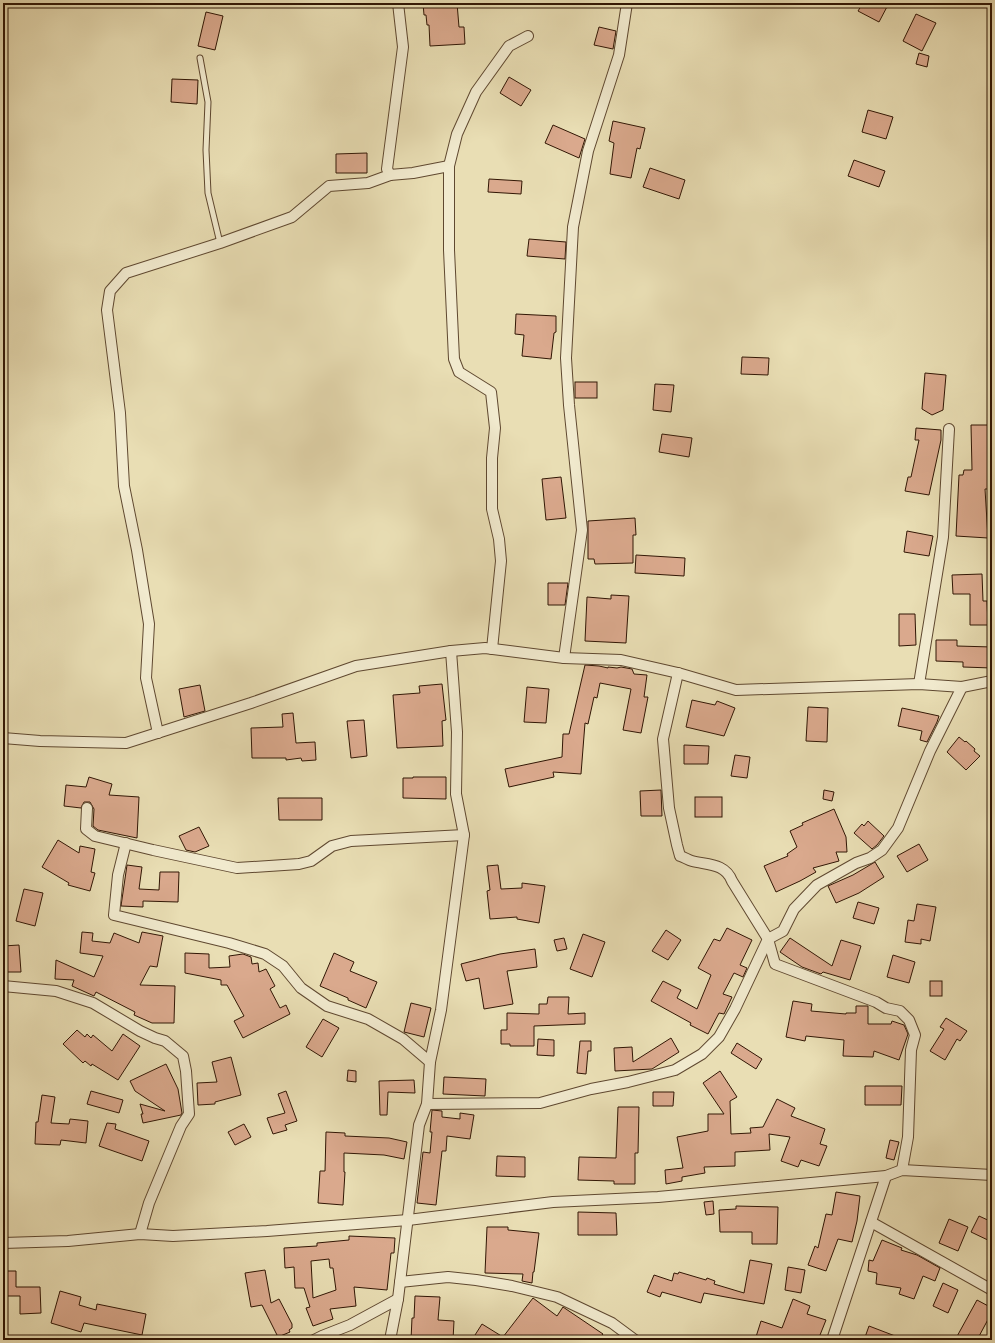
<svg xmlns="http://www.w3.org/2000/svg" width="995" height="1343" font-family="'Sorts Mill Goudy',serif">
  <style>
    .building { fill: #daa98d; stroke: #311604; fill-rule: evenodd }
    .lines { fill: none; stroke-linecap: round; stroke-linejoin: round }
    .service-casing { stroke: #5f4830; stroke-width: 7 }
    .minor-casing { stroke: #5f4830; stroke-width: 12 }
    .service { stroke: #f1eace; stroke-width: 5 }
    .minor { stroke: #f1eace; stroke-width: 10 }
  </style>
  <rect width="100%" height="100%" fill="#e9deb4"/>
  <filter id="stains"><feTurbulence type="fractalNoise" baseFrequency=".005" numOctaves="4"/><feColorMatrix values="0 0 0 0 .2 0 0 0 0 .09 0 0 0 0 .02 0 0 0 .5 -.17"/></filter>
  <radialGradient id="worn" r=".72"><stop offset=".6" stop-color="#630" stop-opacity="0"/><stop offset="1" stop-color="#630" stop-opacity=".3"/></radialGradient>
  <g class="building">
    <path d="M423,3H457L459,27H464L465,44L430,46L429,25H427L426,15H424Z"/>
    <path d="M863,3H889L879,22L858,11Z"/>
    <path d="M206,12L223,16L215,50L198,46Z"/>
    <path d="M916,14L936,23L922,51L903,41Z"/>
    <path d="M599,27L616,31L613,49L594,45Z"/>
    <path d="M919,53L929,56L927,67L916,64Z"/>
    <path d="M509,77L531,90L521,106L500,93Z"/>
    <path d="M172,79L198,80L197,104L171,102Z"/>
    <path d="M868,110L893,117L886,139L862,132Z"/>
    <path d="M613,121L645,128L640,149L637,148L631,178L610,174L614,143L609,141Z"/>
    <path d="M553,125L585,139L579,158L545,143Z"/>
    <path d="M367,153V173H336V154Z"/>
    <path d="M854,160L885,171L879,187L848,176Z"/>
    <path d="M650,168L685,180L679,199L643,187Z"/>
    <path d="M489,179L522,181L521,194L488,192Z"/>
    <path d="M529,239L566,242L565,259L527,256Z"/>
    <path d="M516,314L556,316V332L554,333L551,359L522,356L524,335L515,334Z"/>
    <path d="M742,357L769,358L768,375L741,374Z"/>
    <path d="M925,373L946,375L943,410L932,415L922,409Z"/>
    <rect x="575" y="382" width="22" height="16"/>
    <path d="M655,384L674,385L671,412L653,410Z"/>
    <path d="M971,425H989V489H985L988,538L956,536L959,475H963L964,470H972Z"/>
    <path d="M916,428L941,430V440L929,495L905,491L908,477H911L919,440H915Z"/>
    <path d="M662,434L692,438L689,457L659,452Z"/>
    <path d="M561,477L566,518L546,520L542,479Z"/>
    <path d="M635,518L636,535H633V563L595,564L594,559H588V521Z"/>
    <path d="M907,531L933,536L929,556L904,552Z"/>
    <path d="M636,555L685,558L684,576L635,573Z"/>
    <path d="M982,574L983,601H987L988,625H970V594H953L952,575Z"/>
    <path d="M548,583H568L565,605H548Z"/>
    <path d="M611,595L629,596L626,643L585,641L587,597L611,599Z"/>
    <path d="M899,614H915L916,645L899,646Z"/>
    <path d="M936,640H957V646L992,647V668L963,667V662L936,661Z"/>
    <path d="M585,665L599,666L608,668V667L617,668L621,667L632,669L634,674L647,675L644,697H648L641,733L623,730L631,689L600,683L597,698L594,697L588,724L585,723L581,774L553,772L554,777L509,787L505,769L562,757L563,734H569Z"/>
    <path d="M442,684L446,720L442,721L443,746L397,748L393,695L420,693L419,686Z"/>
    <path d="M200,685L205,711L184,717L179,689Z"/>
    <path d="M527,687L549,689L546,723L524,722Z"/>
    <path d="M692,700L715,705L717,701L735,708L724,736L686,727Z"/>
    <path d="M808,707L828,708L827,742L806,741Z"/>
    <path d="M902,708L939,716L937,722L927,742L920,740L922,731L898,726Z"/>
    <path d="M293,713L296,743L315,742L316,760L302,761L301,758L286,760V758H252L251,728L283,727L282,714Z"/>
    <path d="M364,720L367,756L351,758L347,721Z"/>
    <path d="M959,737L965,742L966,741L975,749L974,751L980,756L966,770L947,752Z"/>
    <path d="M684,745L709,746L708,764H684Z"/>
    <path d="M735,755L750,757L747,778L731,776Z"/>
    <path d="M89,777L112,784L109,795L139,797L137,838L98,830L93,826L94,809L90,802H84L81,808L64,806L66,785L86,787Z"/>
    <path d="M413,777H446V799L403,798V778H413Z"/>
    <path d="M661,790L662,816H641L640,791Z"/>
    <path d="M824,790L834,792L832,801L823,799Z"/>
    <rect x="695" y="797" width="27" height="20"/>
    <path d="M278,798H322V820H279Z"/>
    <path d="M834,809L846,837L847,852H836L839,861L813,868L816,872L800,881L776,892L764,866L788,856L787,854L797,847L790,831L803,825L802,823Z"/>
    <path d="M868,821L884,836L877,845L872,849L854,833L862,824L864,826Z"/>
    <path d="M199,827L209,846L195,852L186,850L179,836Z"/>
    <path d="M58,840L79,853L80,846L95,849L91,872L95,873L90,891L68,885L69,883L42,867Z"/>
    <path d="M919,844L928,860L907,872L897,856Z"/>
    <path d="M875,862L884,877L859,893L836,903L828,886L853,875Z"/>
    <path d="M127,865L142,867L139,889L159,890L160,872H179L178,902L143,901V907L121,906Z"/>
    <path d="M498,865L501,889L522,888V883L545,886L539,923L517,919V917L490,919L487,891L490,890L487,866Z"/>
    <path d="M24,889L43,893L35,926L16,921Z"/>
    <path d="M858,902L879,908L874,924L853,918Z"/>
    <path d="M917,904L936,907L930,941L921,939V944L905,942L908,920L914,921Z"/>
    <path d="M727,928L752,940L740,965L747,968L743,977L734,973L723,994L732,997L724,1014L719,1013L708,1034L690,1025L691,1023L651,1001L663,981L681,990L677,998L697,1009L711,975L698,968L714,939L720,941Z"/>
    <path d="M666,930L681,940L668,960L652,951Z"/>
    <path d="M82,932L93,933L92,941L110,943L114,933L139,943L142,932L163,936L157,967L150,966L140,985L175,986L174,1023H152L134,1015L135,1012L96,992L94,996L72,986L74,980L55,979L56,960L94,977L103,956L80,953Z"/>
    <path d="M583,934L605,942L592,977L570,969Z"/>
    <path d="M564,938L567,949L557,951L554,940Z"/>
    <path d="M790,938L832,966L841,940L861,946L850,980L823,972L821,974L802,967L780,952Z"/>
    <path d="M19,945L21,972H3V946Z"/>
    <path d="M535,949L537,967L507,971L513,1004L484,1009L479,978L466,981L461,964L500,954Z"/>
    <path d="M185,953L209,954V968L230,967L229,956L243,954L251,957L252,964L258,963L259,972L266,969L275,986L270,989L280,1008L286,1005L290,1014L243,1038L234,1021L244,1016L227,985H221V980L185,973Z"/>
    <path d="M334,953L354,962L350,971L377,982L366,1008L348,1000V998L320,986Z"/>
    <path d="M893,955L915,962L909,983L887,977Z"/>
    <rect x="930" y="981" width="12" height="15"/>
    <path d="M548,997H569L568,1014L585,1013V1024L534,1026V1046H510V1044H501V1030H507V1013L539,1014V1004H547Z"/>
    <path d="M793,1001L812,1004L811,1011L846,1014V1013H856V1006H868V1024H891L892,1021L904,1025L908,1034L899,1060L874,1051L873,1057L843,1056L844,1040L806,1036L805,1041L786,1037Z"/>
    <path d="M411,1003L431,1008L424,1037L404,1032Z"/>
    <path d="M946,1018L967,1031L960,1041L957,1039L945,1060L930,1051L944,1029L940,1027Z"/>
    <path d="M323,1019L339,1028L322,1057L306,1047Z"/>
    <path d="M77,1030L85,1037L87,1034L91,1038L93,1035L112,1051L123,1034L140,1046L118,1080L92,1064L91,1066L85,1061L83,1063L63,1044Z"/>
    <path d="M671,1038L679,1052L652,1069L615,1071L614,1048L632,1047L633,1062Z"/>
    <path d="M538,1039L554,1040V1056L537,1055Z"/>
    <path d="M580,1041H591V1051H588L586,1074L577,1073Z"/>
    <path d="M737,1043L762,1059L756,1069L731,1053Z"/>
    <path d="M231,1057L241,1095L215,1102V1104L198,1105L197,1083L217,1082L212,1062Z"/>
    <path d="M166,1064L178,1089L182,1113L181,1115L143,1123L141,1114H143L140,1104L165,1111L135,1091L130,1081Z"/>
    <path d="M348,1070L356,1071V1082L347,1081Z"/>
    <path d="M720,1071L737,1097L730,1101L731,1134L751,1133L750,1128L763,1127L777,1099L795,1108L791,1116L825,1129L820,1144L827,1146L819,1166L801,1160L798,1167L781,1161L790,1137L769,1134L770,1150L735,1152V1166L704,1167L705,1173L682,1177V1181L666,1184L665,1170L683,1168L677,1137L708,1131V1114H724L703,1083Z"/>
    <path d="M444,1077L486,1079L485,1096L443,1094Z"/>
    <path d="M414,1080L415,1093L388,1092L387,1115H380L379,1081Z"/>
    <path d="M865,1086H902L901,1105H865Z"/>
    <path d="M91,1091L123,1100L119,1113L87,1104Z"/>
    <path d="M286,1091L297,1121L285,1125L287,1130L273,1134L267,1118L285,1113L278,1094Z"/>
    <path d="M653,1092H674L673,1106H653Z"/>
    <path d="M42,1095L55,1097L51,1123L69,1124L70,1119L88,1121L86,1143L61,1140L60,1145L35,1144L36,1122H38Z"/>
    <path d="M618,1107H639L638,1153H635V1184H614V1181L578,1180L579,1157L616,1158Z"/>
    <path d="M432,1110L442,1111V1117L460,1119V1113L474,1115L470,1139L447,1136L446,1151H442L436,1205L417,1203L423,1152L430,1153L432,1132H430Z"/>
    <path d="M107,1123L116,1124L115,1129L149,1141L142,1161L99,1146Z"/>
    <path d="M244,1124L251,1137L235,1145L228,1132Z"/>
    <path d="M326,1132L345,1133V1136L389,1138L407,1142L404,1159L384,1155L344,1153V1172H345L343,1205L318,1203L320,1171H325Z"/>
    <path d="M890,1140L899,1142L894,1160L886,1158Z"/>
    <path d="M497,1156L525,1157V1177L496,1176Z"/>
    <path d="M836,1192L860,1196L857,1221L852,1242L838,1239L826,1271L808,1265L815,1246L818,1248L826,1214L832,1215Z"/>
    <path d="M713,1201L714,1214L706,1215L704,1202Z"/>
    <path d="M736,1206L778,1207L777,1244H752V1232H720L719,1210L736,1209Z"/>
    <path d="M578,1212L616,1213L617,1235H578Z"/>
    <path d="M979,1216L992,1222V1242L971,1232Z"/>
    <path d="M949,1219L968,1227L958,1251L939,1243Z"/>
    <path d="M487,1227H508V1230L539,1233L534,1272H533L532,1283L522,1281L523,1274L485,1273Z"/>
    <path d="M349,1236L395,1238L394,1253H391L387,1290L354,1287L356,1306L330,1309L333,1319L313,1326L306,1308L310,1307L304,1288H295L294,1267L285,1268L284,1248L317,1246V1243L349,1240ZM329,1259L330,1268H333L336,1290L313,1298L311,1261Z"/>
    <path d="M882,1240L902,1248L901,1250L917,1255L940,1268L935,1281L923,1276L914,1299L899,1294L901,1288L876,1284L877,1273L868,1271L869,1260L873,1261Z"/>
    <path d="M750,1260L772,1264L764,1304L704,1293L701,1303L662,1292L660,1297L647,1292L654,1275L672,1281L674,1273L678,1274L679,1272L706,1280L707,1278L715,1281L714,1284L744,1293Z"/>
    <path d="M788,1267L805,1270L801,1293L785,1290Z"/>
    <path d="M265,1270L271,1303L279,1299L292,1324V1328L289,1330L290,1332L278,1337L262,1305L251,1307L245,1273Z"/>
    <path d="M4,1271H16V1287H40L41,1313L20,1314V1296H4Z"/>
    <path d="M943,1283L958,1290L948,1313L933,1306Z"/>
    <path d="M60,1291L81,1297L79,1305L96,1310L97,1304L146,1314L142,1335L84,1323L81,1332L51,1323Z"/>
    <path d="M415,1296L440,1297L438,1320L454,1321L453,1340H411L412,1318H414Z"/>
    <path d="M533,1298L557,1316L563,1307L603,1334L598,1340H477L479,1337L475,1335L482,1324L503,1337Z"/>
    <path d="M793,1299L810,1306L807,1314L826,1320L818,1340H755L761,1321L782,1328Z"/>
    <path d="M977,1300L992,1308V1312L977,1340H955Z"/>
    <path d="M869,1326L903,1339V1340H864Z"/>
  </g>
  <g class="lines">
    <defs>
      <path id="service" d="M200,58L208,102L206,150L208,193L220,243"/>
      <g id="minor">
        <path d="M398,3L403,47L387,169L390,175L413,173L449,166"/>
        <path d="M492,649L501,561L499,539L492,509V458L495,428L491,392L459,372L454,359L449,250V166L457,134L476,92L509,46L528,36"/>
        <path d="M564,658L582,530L569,405L566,358L573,227L588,151L619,55L627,3"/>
        <path d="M678,673L663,739L669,808L677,845L680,856C684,857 688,860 692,861C707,865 725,863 732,881L768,939L775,964L876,1002L886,1008L900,1011L909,1020L915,1035L911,1050L908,1137L902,1170"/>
        <path d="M919,684L943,537L949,429"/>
        <path d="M158,733L146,678L149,624L137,550L124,486L120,413L107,310L110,291L126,273L220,243L292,217L329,186L368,183L390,175"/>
        <path d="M3,738L40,741L126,743L251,703L356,666L451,651L485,648L564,658L621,660L678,673L736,690L919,684L962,687L992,681"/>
        <path d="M87,808L86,829L95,836L153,850L237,868L299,864L311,861L332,846L351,841L464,835"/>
        <path d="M126,843L118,875L114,915L229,943L265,954L283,966L301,988L327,1006L368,1019L403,1039L430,1062"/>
        <path d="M3,986L56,991L93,1003L140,1031L155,1038L165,1041L183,1056L186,1071L189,1114L181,1126L149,1203L140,1234"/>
        <path d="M427,1104L540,1103L591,1089L628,1082L675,1070L702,1054L719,1037L735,1009L768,939L783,931L794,909L817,885L856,863L870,858L882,850L898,828L930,751L962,687"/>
        <path d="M871,1222L992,1290"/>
        <path d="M3,1243L68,1241L140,1234L173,1236L267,1231L408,1220L553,1202L658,1197L886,1176L902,1170L992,1175"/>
        <path d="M400,1282L448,1277L476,1280L512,1286L557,1297L612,1323L635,1340"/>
        <path d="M314,1340L322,1336L350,1325L398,1299"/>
        <path d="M390,1340L398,1299L419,1125L427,1104L430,1062L441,1010L464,835L456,794L457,732L451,651"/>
        <path d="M832,1340L886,1176"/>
      </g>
    </defs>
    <use href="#service" class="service-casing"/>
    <use href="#minor" class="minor-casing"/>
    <use href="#service" class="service"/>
    <use href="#minor" class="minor"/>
  </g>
  <rect width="995" height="1343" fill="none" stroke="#e9deb4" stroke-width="16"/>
  <rect x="4" y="4" width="987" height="1335" fill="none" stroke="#311604" stroke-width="2"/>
  <rect x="8" y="8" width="979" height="1327" fill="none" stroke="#311604"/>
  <rect width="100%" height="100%" filter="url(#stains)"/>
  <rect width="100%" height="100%" fill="url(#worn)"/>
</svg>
